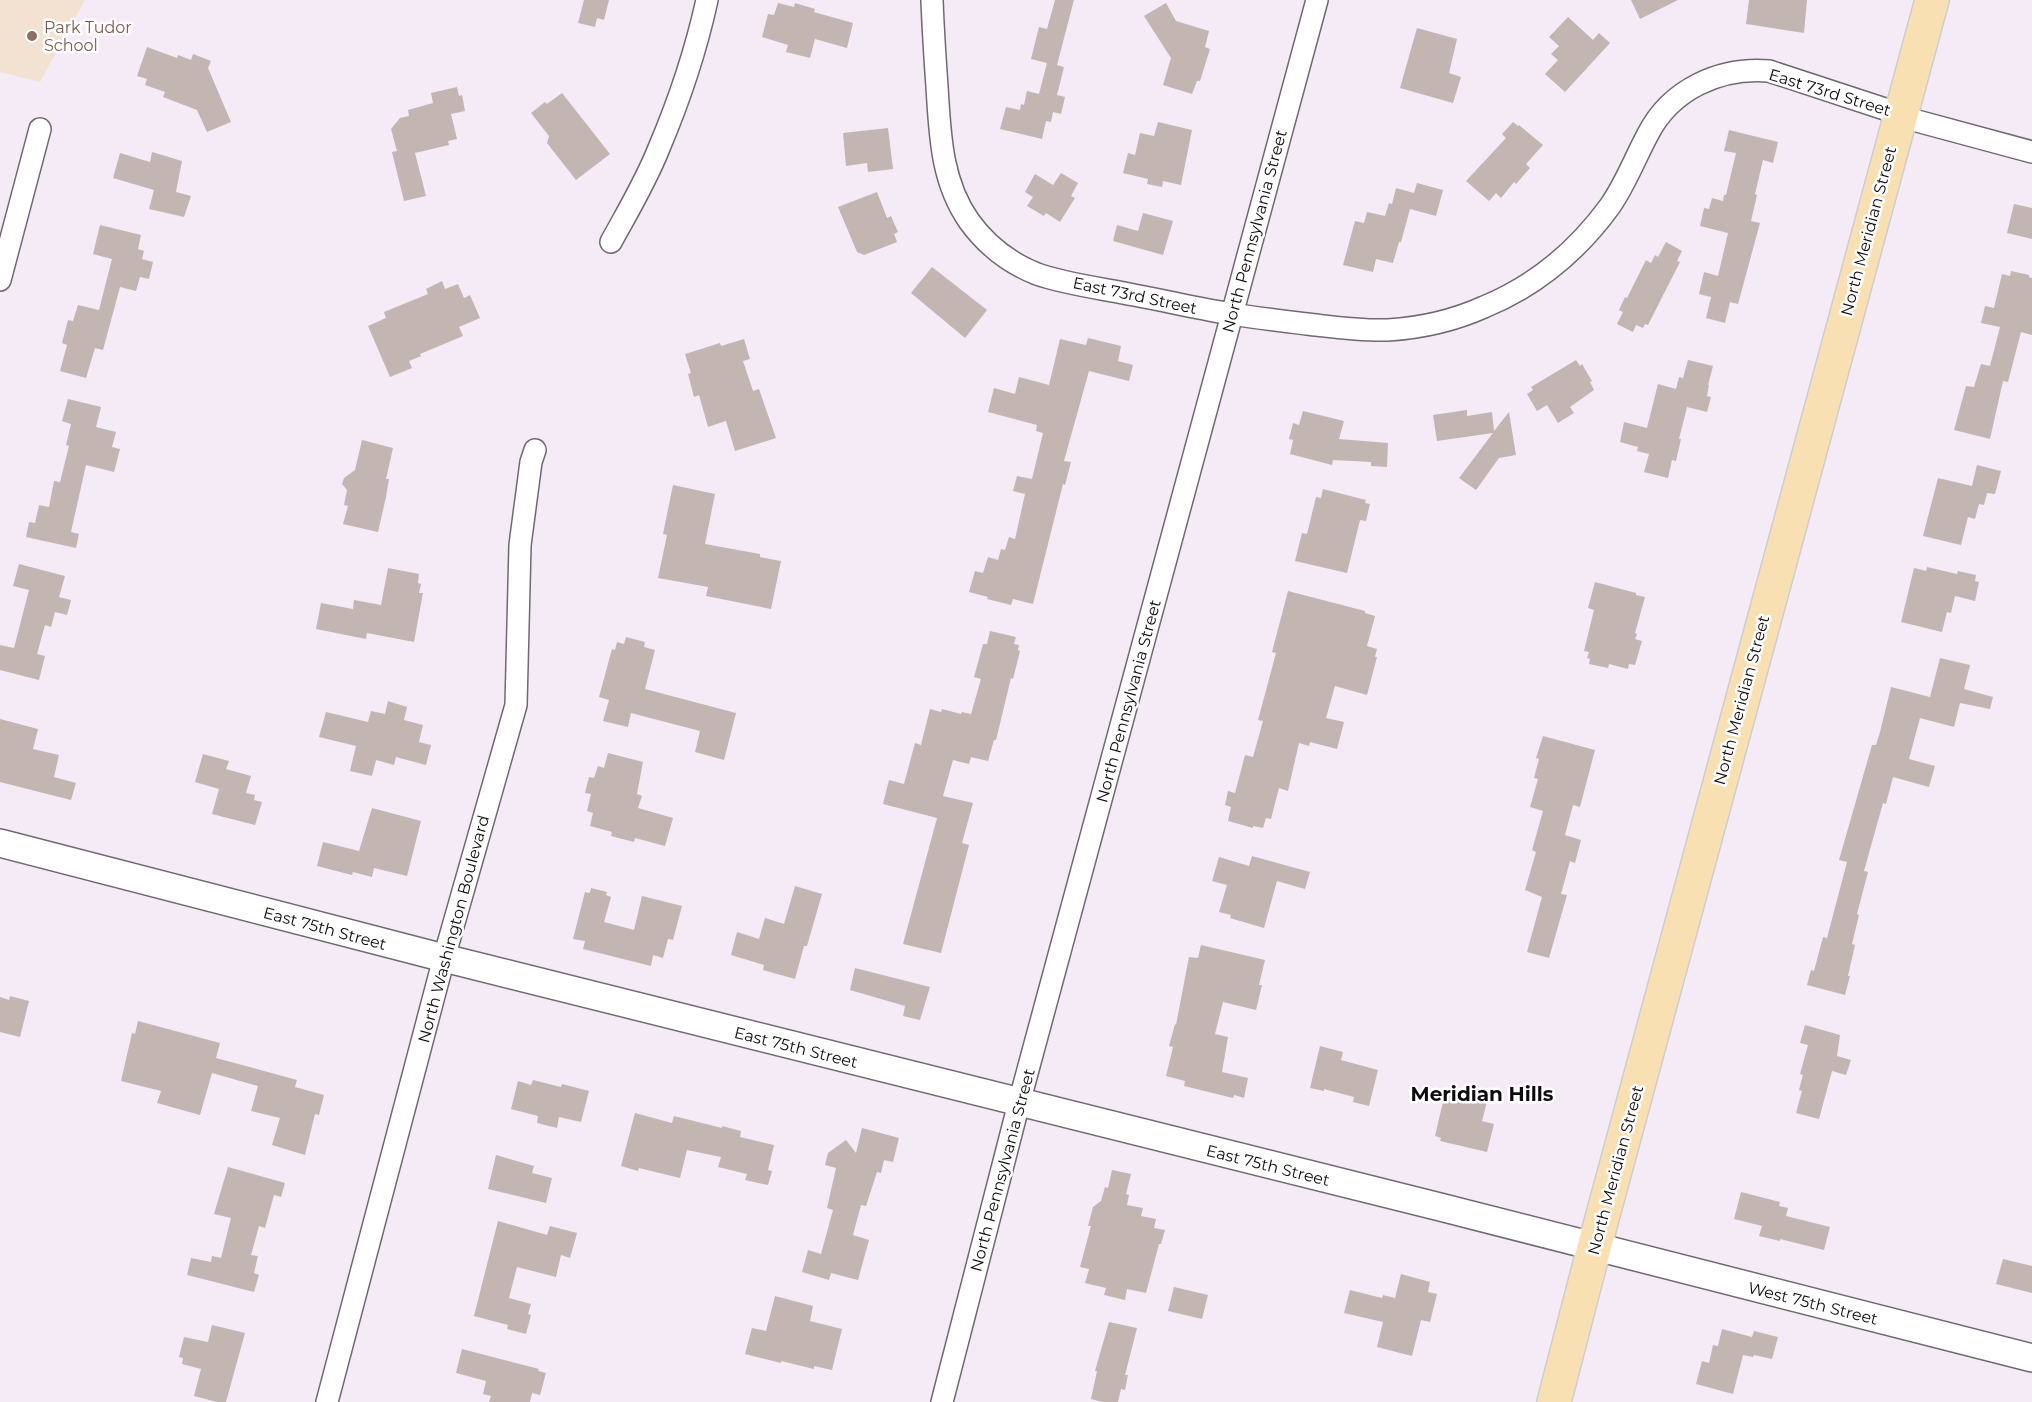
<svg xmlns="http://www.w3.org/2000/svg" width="2032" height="1402" font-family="Montserrat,sans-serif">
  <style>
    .education { fill: #f3e2d1 }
    .building { fill: #c3b5b1 }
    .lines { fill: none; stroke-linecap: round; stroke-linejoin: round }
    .minor-casing { stroke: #716971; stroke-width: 24 }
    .tertiary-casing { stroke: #716971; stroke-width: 30 }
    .primary-casing { stroke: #cfcecf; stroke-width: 36 }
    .minor { stroke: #fff; stroke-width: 21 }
    .tertiary { stroke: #fff; stroke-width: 27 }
    .primary { stroke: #f8e0b2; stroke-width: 33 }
    .education-dot { fill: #8d6e63; stroke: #fff; stroke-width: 2 }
    .labels { text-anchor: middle; stroke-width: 5; stroke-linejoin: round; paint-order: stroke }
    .education-label { font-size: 16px; fill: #785e54; stroke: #fff; text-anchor: start }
    .street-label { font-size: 16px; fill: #0e0b0e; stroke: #fff }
    .quarter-label { font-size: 20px; font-weight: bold; fill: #0e0b0e; stroke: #fff }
  </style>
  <rect width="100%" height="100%" fill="#f5ebf6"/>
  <path class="education" d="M0,0H85L40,82L0,72Z"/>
  <g class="building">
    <path d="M584,0H609L604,20L597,18L595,27L578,23Z"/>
    <path d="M1055,0H1074L1057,65L1064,67L1057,95L1065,97L1061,114L1053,112L1051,122L1046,121L1042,139L1000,129L1006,107L1020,110L1021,104L1024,105L1027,91L1039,94L1047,63L1031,59L1039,27L1047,29Z"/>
    <path d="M1631,0H1678L1640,19Z"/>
    <path d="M1749,0H1807L1804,33L1746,24Z"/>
    <path d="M778,3L794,7L795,3L815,9L814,12L853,23L847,48L815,39L810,58L786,52L788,45L762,37L768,14L774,15Z"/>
    <path d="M1166,3L1176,21L1209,31L1205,47L1210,49L1200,81H1197L1192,94L1163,85L1171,58L1144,16Z"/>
    <path d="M1568,17L1593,40L1599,33L1610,43L1565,92L1545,74L1558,60L1551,54L1559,46L1549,37Z"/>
    <path d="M1417,28L1457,39L1449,73L1461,77L1453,103L1400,88Z"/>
    <path d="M147,47L177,58L178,55L191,60L193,54L211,61L208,68L231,122L207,132L197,110L163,97L165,92L145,85L147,79L137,76Z"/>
    <path d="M457,87L459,96L462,95L465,111L451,114L457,139L448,141L449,145L415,153L426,196L404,201L392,152L397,151L391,129L400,118L409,116L408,110L433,103L431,93Z"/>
    <path d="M562,93L610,154L576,180L547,143L549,136L531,113L545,102L547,104Z"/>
    <path d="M1158,122L1192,130L1181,185L1163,181L1162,187L1147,184L1148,179L1123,173L1128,153L1135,155L1140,133L1154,136Z"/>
    <path d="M1513,122L1518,126L1519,125L1543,145L1526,164L1530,168L1516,184L1514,182L1501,198L1496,193L1489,201L1466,181L1506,138L1502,134Z"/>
    <path d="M888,128L893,169L868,172L867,163L846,166L843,133Z"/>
    <path d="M1729,130L1778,142L1773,163L1763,160L1755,194L1757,195L1751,221L1760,223L1738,304L1730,302L1725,323L1706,318L1711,297L1699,294L1704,272L1718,276L1728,233L1700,226L1704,208L1709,209L1712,198L1723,201L1724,195H1726L1736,153L1724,151Z"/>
    <path d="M152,152L182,161L176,192L191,196L184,217L149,209L154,190L113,178L120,153L150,162Z"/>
    <path d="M1061,173L1078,183L1071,196L1075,198L1060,222L1046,213L1044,216L1027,206L1033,197L1025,192L1035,174L1053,185Z"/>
    <path d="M1417,183L1443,190L1436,216L1410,209L1401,242H1399L1393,263L1376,259L1373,272L1343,265L1355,221L1364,223L1367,212L1385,216L1389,203L1392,204L1396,188L1414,193Z"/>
    <path d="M877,192L887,218L891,216L898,232L894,234L897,242L864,255L857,252L838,207Z"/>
    <path d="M2014,204L2032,208V239L2007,233Z"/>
    <path d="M1143,213L1173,221L1163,255L1113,241L1117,225L1138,231Z"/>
    <path d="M100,225L141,235L138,249L144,251L142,259L153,262L149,279L140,277L136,291L120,287L103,350L95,348L86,378L60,371L67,345L62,343L68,320L73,321L78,305L99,310L112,259L93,254Z"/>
    <path d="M1666,242L1682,251L1677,261L1680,262L1648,325L1645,324L1643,328L1636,325L1633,332L1617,324L1623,312L1619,310L1625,297L1627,298L1646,260L1651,263L1655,255L1658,257Z"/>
    <path d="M932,267L987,310L965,338L911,293Z"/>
    <path d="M2011,271L2029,275V277L2032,278V335L2021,332L2008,382L2003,381L1990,439L1954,430L1966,386L1974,387L1981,364L1990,366L2000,327L1981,323L1985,306L1994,308L2002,274L2010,276Z"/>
    <path d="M442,281L445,289L458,284L464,298L470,295L480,318L459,327L463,336L420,354L421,356L409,361L412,368L390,377L368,326L386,318L384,312L428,294L426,289Z"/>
    <path d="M1088,338L1121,346L1118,361L1133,365L1129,381L1089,371L1064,461L1071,462L1065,485L1063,484L1033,604L1013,599L1011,605L987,599L988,597L969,592L975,571L983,573L988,557L998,560L1001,549L1005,550L1009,537L1015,539L1025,494L1013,491L1017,476L1032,479L1043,433L1036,431L1037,425L988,412L994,388L1015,394L1019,377L1049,385L1060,339L1086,345Z"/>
    <path d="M744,339L750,359L743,361L753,391L759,389L776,438L735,451L726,421L708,427L699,395L694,397L688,374L691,373L685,354L720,343L721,346Z"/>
    <path d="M1576,360L1580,366L1582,364L1592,381L1590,382L1594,390L1570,407L1574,413L1558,423L1547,405L1537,411L1527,394L1533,390L1531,387Z"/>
    <path d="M1688,360L1713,366L1708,385H1709L1707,396L1711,397L1707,412L1687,407L1679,439H1681L1676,461L1672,460L1668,478L1644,472L1649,454L1637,451L1638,447L1620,442L1624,422L1647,428L1658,384L1676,389L1679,377L1683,378Z"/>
    <path d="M68,399L101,407L96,427L116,432L112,447L120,449L114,472L86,465L71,532L79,534L76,548L26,537L29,522L35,523L39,505L49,507L54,481L60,482L69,446L66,445L71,424L62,421Z"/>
    <path d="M1467,410V416L1492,412L1494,431L1509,412L1516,455L1499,458L1476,490L1459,478L1493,433L1437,441L1433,415Z"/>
    <path d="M1303,411L1344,421L1339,439L1388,443L1387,467L1371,466V462L1333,460L1332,465L1290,454L1293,440L1289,439L1293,423L1299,425Z"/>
    <path d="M362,440L393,448L386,479H389L386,497L378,532L343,524L348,506L344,505L347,490L342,484L344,478L355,470Z"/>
    <path d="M1977,465L2001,471L1995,494L1987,493L1984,505L1979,504L1975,519L1968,517L1961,545L1923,536L1938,478L1972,486Z"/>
    <path d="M673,485L715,494L705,544L760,554V557L781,561L771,609L706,596L708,587L658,578L667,535L663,534Z"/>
    <path d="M1323,489L1366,500L1365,503L1370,504L1366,521L1360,520L1347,573L1295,561L1302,533L1307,534L1316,497L1321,498Z"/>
    <path d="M19,564L65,576L59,597L71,600L67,615L55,612L51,627L45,625L37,654L45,656L39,680L0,670V645L14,648L29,590L13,586Z"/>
    <path d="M1927,567L1957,574L1958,571L1976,575L1975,581L1979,582L1975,601L1955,596L1951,613L1947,612L1942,632L1901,622L1914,568L1926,571Z"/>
    <path d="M388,568L419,574L418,583L421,584L419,593H423L414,642L367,633L366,639L316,629L321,603L353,609L354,600L381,605Z"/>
    <path d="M1595,582L1636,593V595L1645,597L1635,633L1637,634L1635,639L1642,641L1635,665L1629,664L1628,669L1609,664L1608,668L1589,664L1590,659L1587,658L1589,652L1584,651L1594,610L1588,608Z"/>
    <path d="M1288,591L1365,611V613L1375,616L1367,646L1377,649L1375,657H1377L1367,695L1335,686L1326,718L1344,722L1337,749L1310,742L1309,746L1299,743L1288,791L1279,788L1271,819L1266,818L1263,828L1253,826V828L1228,821L1231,807L1225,805L1228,791L1235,793L1245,755L1253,757L1263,721L1258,720L1276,653L1272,652Z"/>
    <path d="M990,631L1016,637L1014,644L1019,645L1018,650L1020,651L1013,679L1011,678L996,740H994L988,761L971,757L969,764L953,760L943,796L973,803L962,843L969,845L941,953L903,944L937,818L883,804L889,780L904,784L915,743L921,745L930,709L941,712L942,709L961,714L962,712L971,714L981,679L974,677L983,644H987Z"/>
    <path d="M626,637L645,642L644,647L655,650L645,689L736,713L724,760L695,752L700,731L631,713L628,727L603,721L609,700L599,697L612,649L615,650L617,642L624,644Z"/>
    <path d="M1940,658L1970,665L1964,689L1993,697L1990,709L1960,703L1954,727L1920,718L1909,759L1935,766L1929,787L1893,777L1886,804L1883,803L1864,871L1868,872L1857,914L1859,915L1852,944L1855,945L1848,976H1850L1845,995L1807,985L1811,970L1814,971L1823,937L1827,938L1847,862L1839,860L1872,745H1876L1880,732L1891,687L1930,697Z"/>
    <path d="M388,701L407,707L404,720L423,725L419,742L431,745L426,765L396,757L394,765L376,760L372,776L350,771L356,746L319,737L326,712L368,722L371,711L385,714Z"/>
    <path d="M0,719L38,729L33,749L59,755L54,777L76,783L71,800L0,782Z"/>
    <path d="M1543,736L1595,750L1580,807L1573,805L1565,835L1581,840L1575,863L1570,861L1561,894L1567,895L1549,958L1527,952L1542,897L1525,890L1536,852L1532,850L1543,811L1530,807L1538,779L1534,778L1539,759L1536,758Z"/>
    <path d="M608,753L643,762L637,794L642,796L638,808L673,818L665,846L635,838L634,842L611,836L612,832L590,826L593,813L587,811L591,794L585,793L589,777L594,778L598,766L604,768Z"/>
    <path d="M203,754L229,761L226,769L251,776L246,793L255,795L254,800L262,802L255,825L212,814L219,789L195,782Z"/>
    <path d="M372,808L421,821L407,876L374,868L372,877L353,872L352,875L317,866L323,842L359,851Z"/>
    <path d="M1252,856L1310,872L1305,889L1277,881L1264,928L1230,918L1231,915L1219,912L1227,885L1212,881L1219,857L1249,866Z"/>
    <path d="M795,886L822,894L807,946H804L795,979L763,970L764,965L731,955L737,932L759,939L765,918L784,924Z"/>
    <path d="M591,888L607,892L606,895L611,897L604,922L634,930L642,896L682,906L673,940L668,939L663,958L653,955L651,966L583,949L585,941L573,939L585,892L590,893Z"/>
    <path d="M1201,945L1265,960L1259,985H1262L1256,1010L1223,1002L1215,1034L1228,1037L1222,1072L1248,1078L1244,1098L1234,1095L1233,1098L1184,1086L1185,1081L1166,1076L1173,1047L1169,1046L1175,1024L1176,1025L1189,957L1198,958Z"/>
    <path d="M855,968L930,987L920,1020L903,1016L905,1006L850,990Z"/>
    <path d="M10,996L29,1001L20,1037L0,1032V997L9,1000Z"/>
    <path d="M138,1021L220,1043L216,1058L297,1080L295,1087L324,1095L319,1115L315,1114L305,1155L272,1145L280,1118L251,1111L258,1086L212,1073L200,1115L157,1103L161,1091L121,1081L132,1033L135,1034Z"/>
    <path d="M1805,1025L1840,1035L1837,1056L1851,1060L1846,1075L1832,1071L1819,1119L1796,1113L1802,1091L1799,1090L1803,1075L1800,1074L1808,1045L1800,1043Z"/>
    <path d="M1320,1046L1343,1052L1341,1060L1378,1070L1369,1106L1353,1102L1354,1097L1324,1089V1091L1310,1088Z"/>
    <path d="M533,1080L561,1087L562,1084L589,1091L581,1122L559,1117L557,1128L537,1123L538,1116L511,1109L518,1081L531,1085Z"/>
    <path d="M1446,1089L1468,1094L1470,1089L1489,1094L1482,1121L1494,1124L1487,1152L1440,1141L1441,1138L1435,1136Z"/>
    <path d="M635,1113L672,1123L674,1116L722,1128V1126L741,1131L740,1137L774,1145L768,1170L772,1171L768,1185L745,1180L747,1174L718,1167L721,1157L687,1150L680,1178L639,1168L638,1171L621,1166Z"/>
    <path d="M862,1128L899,1138L893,1162L884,1160L881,1173L877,1172L866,1206L861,1205L853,1235L869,1240L858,1280L831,1273L829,1280L802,1272L808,1250L821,1254L833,1210L827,1208L836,1168L825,1165L828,1153L846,1140L856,1153Z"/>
    <path d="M496,1155L534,1166L532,1173L552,1178L546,1203L488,1189Z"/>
    <path d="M228,1167L285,1183L281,1197L274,1195L265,1228L259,1226L251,1255L258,1256L254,1273L259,1275L254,1292L187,1275L191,1258L211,1262L212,1256L221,1258L231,1218L214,1214Z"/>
    <path d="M1112,1170L1131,1174L1126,1194L1129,1195L1127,1205L1143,1208L1141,1216L1156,1219L1154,1228L1165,1230L1161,1244H1159L1146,1293L1127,1289L1125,1300L1104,1295L1106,1288L1085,1283L1089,1269L1080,1267L1091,1226H1088L1093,1207L1101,1201L1105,1187L1108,1188Z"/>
    <path d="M1741,1192L1780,1202L1779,1206L1788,1208L1786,1216L1830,1227L1824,1250L1780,1239V1241L1759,1236L1762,1226L1734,1219Z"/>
    <path d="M498,1221L547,1235L550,1226L577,1233L570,1258L561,1255L556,1277L517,1267L509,1298L531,1304L528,1314L531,1315L526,1334L507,1329L508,1325L474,1316Z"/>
    <path d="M2003,1259L2032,1266V1293L1996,1284Z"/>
    <path d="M1401,1274L1430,1282L1428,1292L1437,1294L1430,1322L1421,1320L1412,1356L1377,1347L1383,1322L1344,1313L1350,1290L1382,1298L1383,1295L1395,1298Z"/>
    <path d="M1174,1287L1208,1295L1202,1319L1168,1311Z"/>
    <path d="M775,1296L813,1306L810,1321L842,1329L832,1370L814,1366V1369L781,1361V1363L745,1354L752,1328L766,1331Z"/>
    <path d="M1109,1322L1137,1328L1125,1375H1128L1125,1390L1121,1389L1118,1402H1102L1091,1399L1097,1371H1095Z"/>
    <path d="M212,1325L245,1333L226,1402H217L194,1396L201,1369L182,1364L183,1358L179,1357L184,1337L208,1342Z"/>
    <path d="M1722,1329L1752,1337L1754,1331L1778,1337L1772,1359L1754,1355L1753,1357L1743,1355L1733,1394L1696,1384L1702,1361L1709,1363L1713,1345L1718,1346Z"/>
    <path d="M462,1349L539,1369L538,1371L546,1373L540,1395L532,1393L530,1402H489L491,1396L483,1394L486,1381L456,1373Z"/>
  </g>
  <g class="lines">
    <defs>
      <g id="minor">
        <path d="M932,0C933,29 935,58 937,87C940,134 941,181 969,221C987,246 1009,263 1037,274C1065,284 1105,289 1134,295C1167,301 1199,309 1232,314C1256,318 1282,321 1307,324C1334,327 1361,331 1388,330C1420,328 1455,320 1484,307C1535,286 1578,250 1610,206C1626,183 1635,158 1648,134C1671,89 1720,67 1769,71L1900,114L1917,121L2032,152"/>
        <path d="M611,242C628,211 646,181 659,148C679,101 696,50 707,0"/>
        <path d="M0,280L40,129"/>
        <path d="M327,1402L444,958L516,705L520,545L531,462L535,450"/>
        <path d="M942,1402L1019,1103L1317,0"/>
      </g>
      <path id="tertiary" d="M0,843L444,958L1440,1207L2032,1358"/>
      <path id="primary" d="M1554,1402L1594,1248L1932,0"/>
    </defs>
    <use href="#minor" class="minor-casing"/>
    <use href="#tertiary" class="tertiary-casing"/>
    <use href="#primary" class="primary-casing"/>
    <use href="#minor" class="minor"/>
    <use href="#tertiary" class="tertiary"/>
    <use href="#primary" class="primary"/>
  </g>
  <circle class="education-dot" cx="32" cy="36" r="6"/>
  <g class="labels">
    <g class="education-label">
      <text x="44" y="33">Park Tudor<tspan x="44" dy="18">School</tspan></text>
    </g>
    <g class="street-label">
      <text transform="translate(1830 92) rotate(17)" y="6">East 73rd Street</text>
      <text transform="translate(1254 231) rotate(-75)" y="6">North Pennsylvania Street</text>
      <text transform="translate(1868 231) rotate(-75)" y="6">North Meridian Street</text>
      <text transform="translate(1135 295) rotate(12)" y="6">East 73rd Street</text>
      <text transform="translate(1741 700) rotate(-75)" y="6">North Meridian Street</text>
      <text transform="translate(1128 701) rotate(-75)" y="6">North Pennsylvania Street</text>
      <text transform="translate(325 928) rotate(15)" y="6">East 75th Street</text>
      <text transform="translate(453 929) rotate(-75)" y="6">North Washington Boulevard</text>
      <text transform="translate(796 1047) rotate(14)" y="6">East 75th Street</text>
      <text transform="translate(1268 1165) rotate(14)" y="6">East 75th Street</text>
      <text transform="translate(1002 1170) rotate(-75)" y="6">North Pennsylvania Street</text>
      <text transform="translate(1615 1170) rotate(-75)" y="6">North Meridian Street</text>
      <text transform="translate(1813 1303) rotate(14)" y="6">West 75th Street</text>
    </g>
    <g class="quarter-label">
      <text x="1482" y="1101">Meridian Hills</text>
    </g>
  </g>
</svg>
